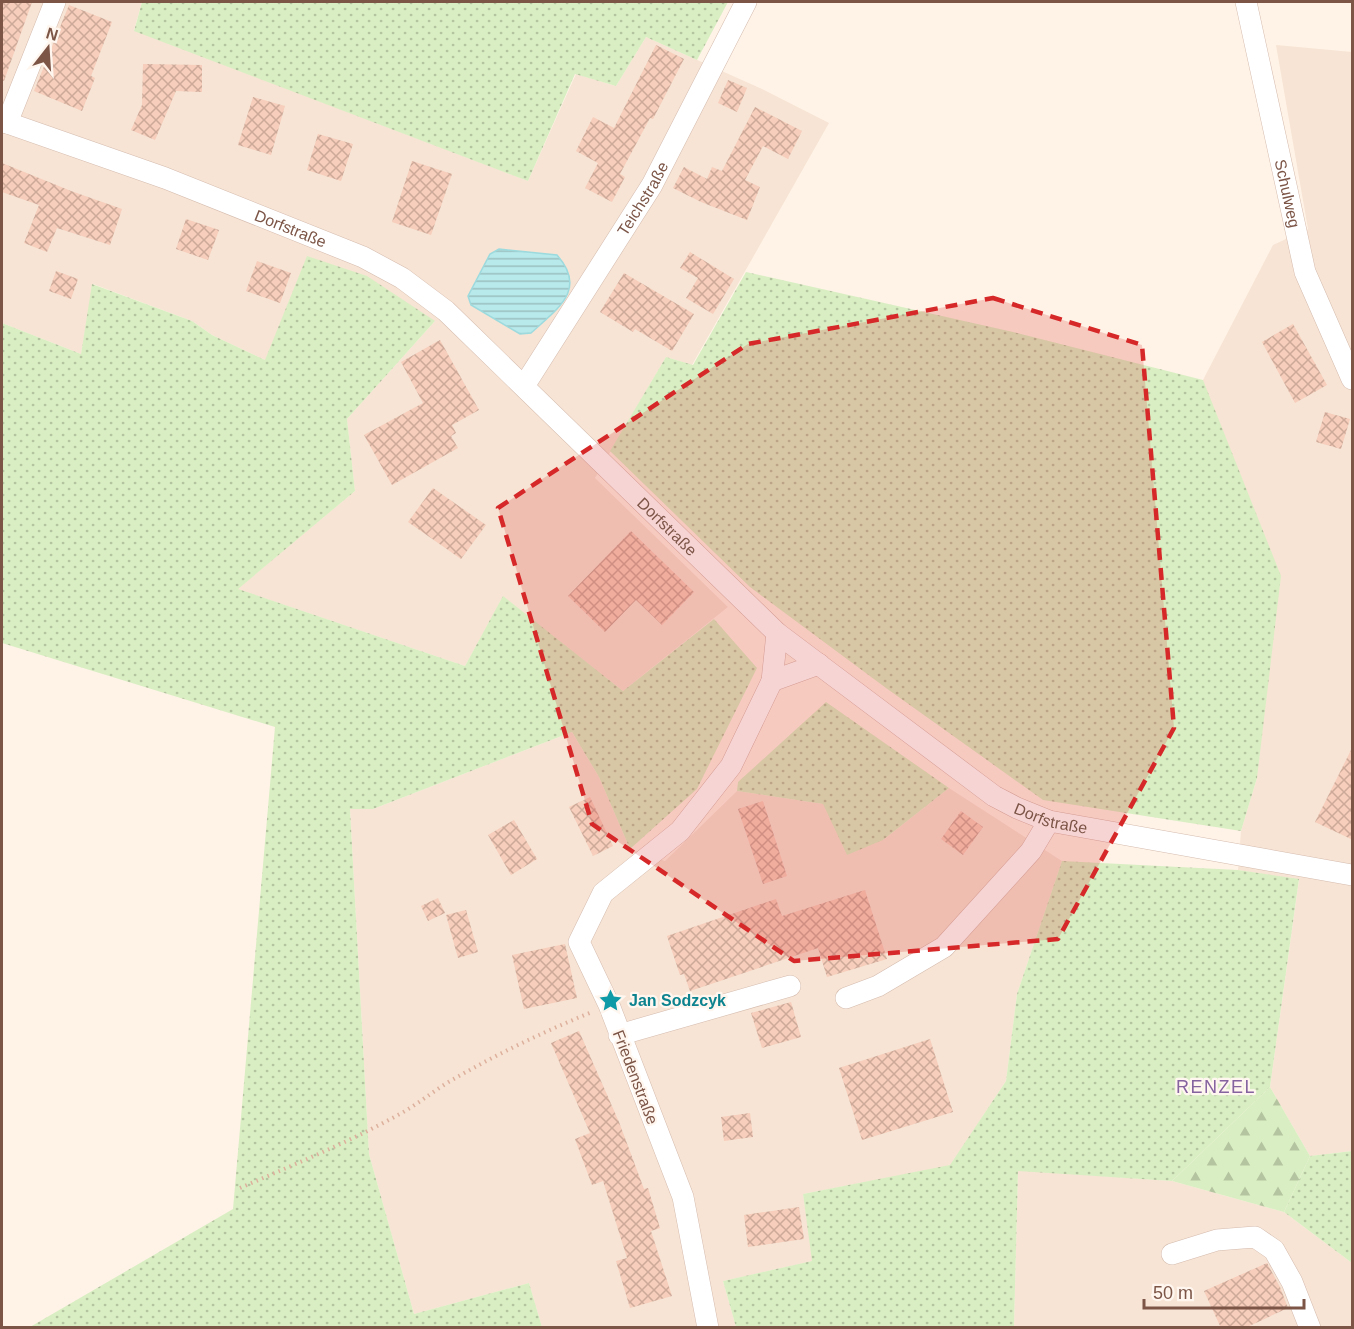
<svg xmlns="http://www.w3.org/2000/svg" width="1354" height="1329" font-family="Arial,sans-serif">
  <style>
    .residential { fill: #f7e4d4 }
    .grass { fill: url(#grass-dots) }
    .forest { fill: url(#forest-firs) }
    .water { fill: url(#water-rules); stroke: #9ddade; stroke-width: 1.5 }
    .building { fill: url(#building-cross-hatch) }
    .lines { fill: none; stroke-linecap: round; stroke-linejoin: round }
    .minor-casing { stroke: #d5bbae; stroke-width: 22 }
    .path { stroke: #ddb09d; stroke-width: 4; stroke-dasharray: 1.5 4.5; stroke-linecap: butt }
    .minor { stroke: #fff; stroke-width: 21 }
    .marked { fill: #d62828; fill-opacity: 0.2; stroke: #d62828; stroke-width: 4.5; stroke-dasharray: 12 8; stroke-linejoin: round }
    .labels { text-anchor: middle; stroke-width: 4.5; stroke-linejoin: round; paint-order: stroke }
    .street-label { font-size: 16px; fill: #7c5547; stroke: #fff7ef }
    .culture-label { font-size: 16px; font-weight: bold; fill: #0d838f; stroke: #fff7ef; text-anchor: start }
    .neighbourhood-label { font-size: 18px; letter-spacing: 1.5px; fill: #85639f; stroke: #fff7ef }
  </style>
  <defs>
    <pattern id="grass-dots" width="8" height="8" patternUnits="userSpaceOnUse" patternTransform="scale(1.5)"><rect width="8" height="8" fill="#d9efc3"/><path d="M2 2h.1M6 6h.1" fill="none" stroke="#b5c4a0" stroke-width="1.8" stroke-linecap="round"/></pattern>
    <pattern id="forest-firs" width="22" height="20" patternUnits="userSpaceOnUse" patternTransform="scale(1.5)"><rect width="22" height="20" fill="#d9efc3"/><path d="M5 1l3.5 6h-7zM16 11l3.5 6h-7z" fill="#b5c4a0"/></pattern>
    <pattern id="water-rules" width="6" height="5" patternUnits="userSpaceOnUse" patternTransform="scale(1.5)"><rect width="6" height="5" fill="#b8e9eb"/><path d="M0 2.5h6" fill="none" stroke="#9bc0c0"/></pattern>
    <pattern id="building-cross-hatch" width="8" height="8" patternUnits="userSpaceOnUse" patternTransform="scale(1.5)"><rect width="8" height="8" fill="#f7cdbb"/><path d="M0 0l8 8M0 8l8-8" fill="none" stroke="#cda99a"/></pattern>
  </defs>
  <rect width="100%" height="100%" fill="#fff3e7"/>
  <g class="residential">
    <path d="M2,2H142L134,30L528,181L576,74L616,86L646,37L762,89L829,123L692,365L666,357L595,478L728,607L623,691L503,597L465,666L237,589L355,491L347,419L435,321L265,360L212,335L192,321L93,284L81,354L2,323Z"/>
    <path d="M1276,45L1352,52V1151L1310,1156L1270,1087L1299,880L1238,870L1241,831L1257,778L1203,380L1273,245L1308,229Z"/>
    <path d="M572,732L599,777L630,849L665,861L737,791L823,804L883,840L949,788L1062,861L1017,994L1006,1081L950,1166L803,1194L813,1261L723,1281L736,1327H542L529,1283L414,1314L369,1154L350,809H373Z"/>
    <path d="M1018,1170L1172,1181L1284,1212L1352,1263V1327L1014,1328Z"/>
  </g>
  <g class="grass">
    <path d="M142,2H728L697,60L646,37L616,86L575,74L528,181L134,31Z"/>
    <path d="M307,256L367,276L435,321L347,419L355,491L238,589L465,666L503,596L623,691L714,619L757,668L697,789L630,849L599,777L572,732L373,809H350L369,1154L414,1314L529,1283L542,1327H30L233,1209L275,727L2,643V323L81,354L92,284L192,321L212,335L265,360Z"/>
    <path d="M746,272L1013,332L1203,380L1281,576L1257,778L1241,831L1043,800L886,688L750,587L610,451L666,357L693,365Z"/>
    <path d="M826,702L949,788L883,840L847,855L823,804L737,791L738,782Z"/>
    <path d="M1062,861L1238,870L1299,879L1270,1087L1172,1181L1018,1171L1014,1327H736L723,1281L812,1261L803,1194L950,1165L1006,1081L1017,994Z"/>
    <path d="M1352,1151V1263L1284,1212L1310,1156Z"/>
  </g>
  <path class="forest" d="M1270,1087L1310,1156L1284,1212L1172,1181Z"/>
  <path class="water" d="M499,249L557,255C588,290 557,309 531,333L520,334L471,305L468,296L490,254Z"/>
  <g class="building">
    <path d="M2,2H32L4,81L2,80Z"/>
    <path d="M69,5L112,22L91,76L95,78L82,111L34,91Z"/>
    <path d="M656,45L684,59L653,119L650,118L620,174L625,177L612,202L585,188L598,163L576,151L593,117L614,128Z"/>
    <path d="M143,64L202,65V92L176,91L155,140L131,130L142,105Z"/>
    <path d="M728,80L747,88L737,112L718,103Z"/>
    <path d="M253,97L285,106L271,155L238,145Z"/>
    <path d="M755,107L802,131L788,159L763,146L745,180L760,187L747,220L701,202L673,188L684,167L707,179L712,167L722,171Z"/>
    <path d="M318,134L353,144L341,181L307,170Z"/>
    <path d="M412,161L452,174L431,235L392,222Z"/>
    <path d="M2,163L71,191L122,209L110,245L57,228L47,252L24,243L39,205L2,192Z"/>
    <path d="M186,219L219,230L208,260L176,249Z"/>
    <path d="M690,252L734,279L713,314L686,298L698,278L680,268Z"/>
    <path d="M257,261L291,273L280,303L246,291Z"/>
    <path d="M56,271L78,279L71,299L49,291Z"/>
    <path d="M624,273L694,314L672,351L635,329L633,332L600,312Z"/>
    <path d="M1293,324L1327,385L1295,403L1262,342Z"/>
    <path d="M440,340L479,410L452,425L456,433L451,436L458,448L392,485L364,435L423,403L401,362Z"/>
    <path d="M1325,412L1350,419L1341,449L1316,442Z"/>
    <path d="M433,488L486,525L461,559L408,522Z"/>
    <path d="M631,531L694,592L662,625L636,600L605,632L568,596Z"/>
    <path d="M1353,746V840L1315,822Z"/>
    <path d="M590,797L613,846L593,856L569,807Z"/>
    <path d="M763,801L787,876L763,884L738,809Z"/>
    <path d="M961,811L983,827L963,855L941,839Z"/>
    <path d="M514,820L537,859L511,875L488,835Z"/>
    <path d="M865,890L887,959L827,977L818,948L690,991L684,974L680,975L667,936L776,899L782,916Z"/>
    <path d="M438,898L445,913L428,921L421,906Z"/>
    <path d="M466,910L478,952L458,958L446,915Z"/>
    <path d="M565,944L577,998L524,1009L512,955Z"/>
    <path d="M791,1002L801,1037L762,1048L751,1013Z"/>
    <path d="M579,1031L619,1122L644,1189L648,1188L660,1228L651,1231L672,1296L630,1308L616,1261L627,1258L603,1181L592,1185L575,1139L590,1133L551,1043Z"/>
    <path d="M930,1039L953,1112L862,1140L839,1068Z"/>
    <path d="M750,1113L753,1137L724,1141L721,1117Z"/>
    <path d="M799,1207L804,1239L748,1247L744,1215Z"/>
    <path d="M1267,1263L1280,1287L1288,1308L1245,1328H1221L1204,1291Z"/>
  </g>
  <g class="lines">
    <defs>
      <g id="minor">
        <path id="s1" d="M1246,2L1305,272L1352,379"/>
        <path id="s2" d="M2,121L165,178L363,257L402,278L446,311L777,633L994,796L1017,808L1049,821L1352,875"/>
        <path d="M7,123L55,2"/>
        <path id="s3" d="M524,386L652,185L746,2"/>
        <path d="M772,681L819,664"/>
        <path d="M846,998L878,986L944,947L1031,851L1049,821"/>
        <path d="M619,1035L790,986"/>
        <path d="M1172,1254L1217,1240L1255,1237L1274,1250L1292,1282L1310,1328"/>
        <path d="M708,1328L683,1197L609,1005L579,942L603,893L680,831L731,766L772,681L777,633"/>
      </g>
    </defs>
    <use href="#minor" class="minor-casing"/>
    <path class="path" d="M240,1188C293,1165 347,1143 398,1115C417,1105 433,1091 452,1080C497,1054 543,1032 592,1012"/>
    <use href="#minor" class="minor"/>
  </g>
  <path class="marked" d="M993,298L1142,345L1174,728L1058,939L794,961L592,824L498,508L748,344Z"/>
  <defs>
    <symbol id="sight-bare" viewBox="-9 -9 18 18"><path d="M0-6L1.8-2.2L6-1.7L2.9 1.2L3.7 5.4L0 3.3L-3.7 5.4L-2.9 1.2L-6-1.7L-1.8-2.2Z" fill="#0f9aa8" stroke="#fff7ef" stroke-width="2.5" paint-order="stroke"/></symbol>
  </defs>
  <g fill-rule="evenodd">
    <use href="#sight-bare" x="594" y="984" width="33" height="33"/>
  </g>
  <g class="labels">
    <g class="street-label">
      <text dy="6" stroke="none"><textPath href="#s1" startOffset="196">Schulweg</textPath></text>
      <text dy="6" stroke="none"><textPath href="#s3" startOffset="222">Teichstraße</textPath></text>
      <text dy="6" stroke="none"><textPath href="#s2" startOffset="308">Dorfstraße</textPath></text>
      <text dy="6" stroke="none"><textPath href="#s2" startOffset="794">Dorfstraße</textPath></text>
      <text dy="6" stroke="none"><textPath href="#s2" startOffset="1280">Dorfstraße</textPath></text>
      <text transform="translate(636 1077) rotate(69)" y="6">Friedenstraße</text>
    </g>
    <g class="culture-label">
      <text x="629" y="1006">Jan Sodzcyk</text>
    </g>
    <g class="neighbourhood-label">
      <text x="1216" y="1093">RENZEL</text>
    </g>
  </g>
  <rect width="1354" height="1329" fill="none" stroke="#7c5547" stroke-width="6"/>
  <g transform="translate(48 48) rotate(17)" stroke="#fff7ef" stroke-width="4.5" paint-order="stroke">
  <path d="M0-4.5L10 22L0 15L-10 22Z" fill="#7c5547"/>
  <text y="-9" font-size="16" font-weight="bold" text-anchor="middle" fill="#7c5547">N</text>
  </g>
  <path d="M1144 1299v9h160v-9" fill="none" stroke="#7c5547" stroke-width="3"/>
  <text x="1153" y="1299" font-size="18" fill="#7c5547" stroke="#fff7ef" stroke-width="4.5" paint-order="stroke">50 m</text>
</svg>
